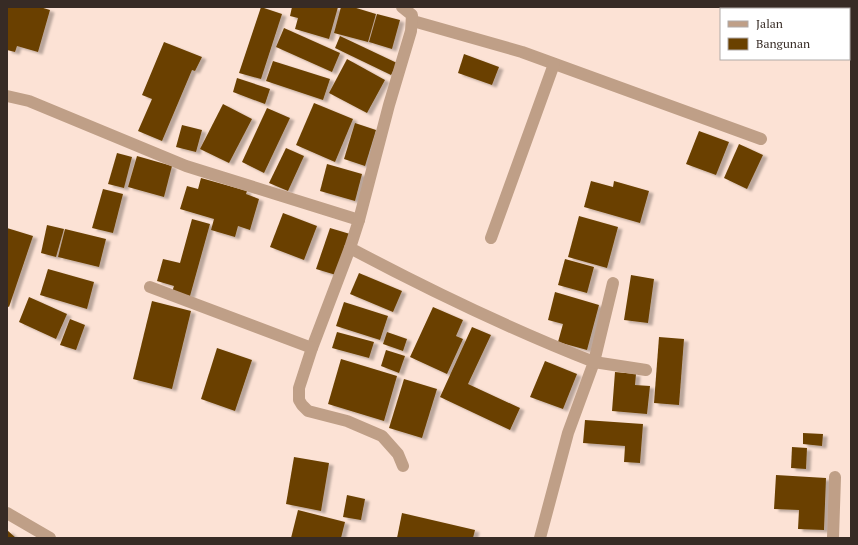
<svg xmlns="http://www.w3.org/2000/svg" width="858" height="545" font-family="'PT Serif',serif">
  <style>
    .building { fill: #6a4100; filter: url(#shadow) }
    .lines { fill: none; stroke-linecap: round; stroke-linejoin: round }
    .street { stroke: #bf9f87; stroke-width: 12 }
  </style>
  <defs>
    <filter id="shadow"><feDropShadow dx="4.5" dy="2.5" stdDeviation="1" flood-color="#0004"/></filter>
  </defs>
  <rect width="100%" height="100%" fill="#fce2d5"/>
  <g class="building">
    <path d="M7,7H40L50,10L38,52L17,46L15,52L7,50Z"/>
    <path d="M261,7L282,14L261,79L239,73Z"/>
    <path d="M292,7H338L329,39L295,29L298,18L290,16Z"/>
    <path d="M341,7H353L376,14L368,42L334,33Z"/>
    <path d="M377,14L400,20L392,49L369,42Z"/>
    <path d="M284,28L340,53L332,72L276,47Z"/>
    <path d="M340,36L397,63L391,75L335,48Z"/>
    <path d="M164,42L202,57L195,71L192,70L162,141L138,131L152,99L142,95Z"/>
    <path d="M464,54L499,67L492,85L458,73Z"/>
    <path d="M347,59L385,80L367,113L329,93Z"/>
    <path d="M273,61L330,79L323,100L266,81Z"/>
    <path d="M237,78L270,89L265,104L233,92Z"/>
    <path d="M314,103L353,119L335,162L296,145Z"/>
    <path d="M223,104L252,119L229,163L200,149Z"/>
    <path d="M267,108L290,118L264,173L242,162Z"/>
    <path d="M355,123L376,130L365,166L344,159Z"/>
    <path d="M182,125L202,130L196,152L176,147Z"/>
    <path d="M699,131L729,142L716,175L686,164Z"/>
    <path d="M739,144L763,155L747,189L724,178Z"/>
    <path d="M286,148L304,156L288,191L269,183Z"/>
    <path d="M117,153L132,157L124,188L108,184Z"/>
    <path d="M137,156L172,166L164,197L128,187Z"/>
    <path d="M327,164L362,174L355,201L320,191Z"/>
    <path d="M201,178L247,191L246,194L259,199L250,230L238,226L235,237L211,230L214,219L180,209L187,186L198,189Z"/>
    <path d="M591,181L613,187L614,181L649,191L640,223L584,207Z"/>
    <path d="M103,189L123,194L113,233L92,228Z"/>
    <path d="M283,213L317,226L304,260L270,247Z"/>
    <path d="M579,216L618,227L607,268L568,257Z"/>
    <path d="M192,219L210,224L190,296L172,292L174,286L157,281L163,259L180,263Z"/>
    <path d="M47,225L64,229L56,257L41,253Z"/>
    <path d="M7,228L33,236L9,307L7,306Z"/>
    <path d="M330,228L350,234L336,275L316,269Z"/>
    <path d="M65,229L106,239L99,267L58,257Z"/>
    <path d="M565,259L594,267L587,293L558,285Z"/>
    <path d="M48,269L94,282L87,309L40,295Z"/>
    <path d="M359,273L402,291L393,312L350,294Z"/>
    <path d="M631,275L654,279L648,323L624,320Z"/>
    <path d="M555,292L599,305L587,350L558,342L563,324L548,320Z"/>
    <path d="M29,297L67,314L56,339L19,322Z"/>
    <path d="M152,301L191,311L172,389L133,379Z"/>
    <path d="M344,302L388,316L380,340L336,326Z"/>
    <path d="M433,307L463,320L456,336L463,339L447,374L410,357Z"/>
    <path d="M70,319L85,325L76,350L60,345Z"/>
    <path d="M472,327L491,335L468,384L520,408L510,430L440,397Z"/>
    <path d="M337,332L374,342L369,358L332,348Z"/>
    <path d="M387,332L407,339L403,351L383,344Z"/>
    <path d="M659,337L684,339L679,405L654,403Z"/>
    <path d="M217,348L252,360L235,411L201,399Z"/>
    <path d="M386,350L405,356L399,373L381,366Z"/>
    <path d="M341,359L397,376L384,421L328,404Z"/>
    <path d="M545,361L577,374L563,409L530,397Z"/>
    <path d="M615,372L636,374L635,385L650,386L647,414L612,411Z"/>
    <path d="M404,379L437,389L422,438L389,428Z"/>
    <path d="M585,420L643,424L640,463L624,462L625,446L583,443Z"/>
    <path d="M803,433L823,434L822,446L803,444Z"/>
    <path d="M792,447L807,448L806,469L791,468Z"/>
    <path d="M294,457L329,463L321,511L286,504Z"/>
    <path d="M776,475L826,478L824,530L798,529L799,510L774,509Z"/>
    <path d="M347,495L365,499L361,520L343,517Z"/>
    <path d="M298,510L345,522L341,538H291Z"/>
    <path d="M402,513L475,530L473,538H397Z"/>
    <path d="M7,530L16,538H7Z"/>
  </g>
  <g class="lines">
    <g class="street">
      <path d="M413,21L522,52L761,139"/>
      <path d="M7,96L29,101L186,166L359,220L350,248C429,290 510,329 594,362L568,433L540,538"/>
      <path d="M359,220L389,105L411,31L412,15L402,7"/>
      <path d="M491,238L554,64"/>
      <path d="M350,248L312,348L299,388V400L302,405L308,411L347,421L382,436L398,454L403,466"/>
      <path d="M613,283L594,362L646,370"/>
      <path d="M150,287L312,348"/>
      <path d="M7,513L50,538"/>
      <path d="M833,538L835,477"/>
    </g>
  </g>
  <rect width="858" height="545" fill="none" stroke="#372b25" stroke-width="16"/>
  <rect x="720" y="8" width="130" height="52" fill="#ffffff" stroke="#afaaa8"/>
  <rect x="728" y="21" width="20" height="6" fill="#bf9f87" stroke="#afaaa8"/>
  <text x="756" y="28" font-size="12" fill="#372b25">Jalan</text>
  <rect x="728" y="38" width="20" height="12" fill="#6a4100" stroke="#afaaa8"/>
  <text x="756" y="48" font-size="12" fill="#372b25">Bangunan</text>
</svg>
